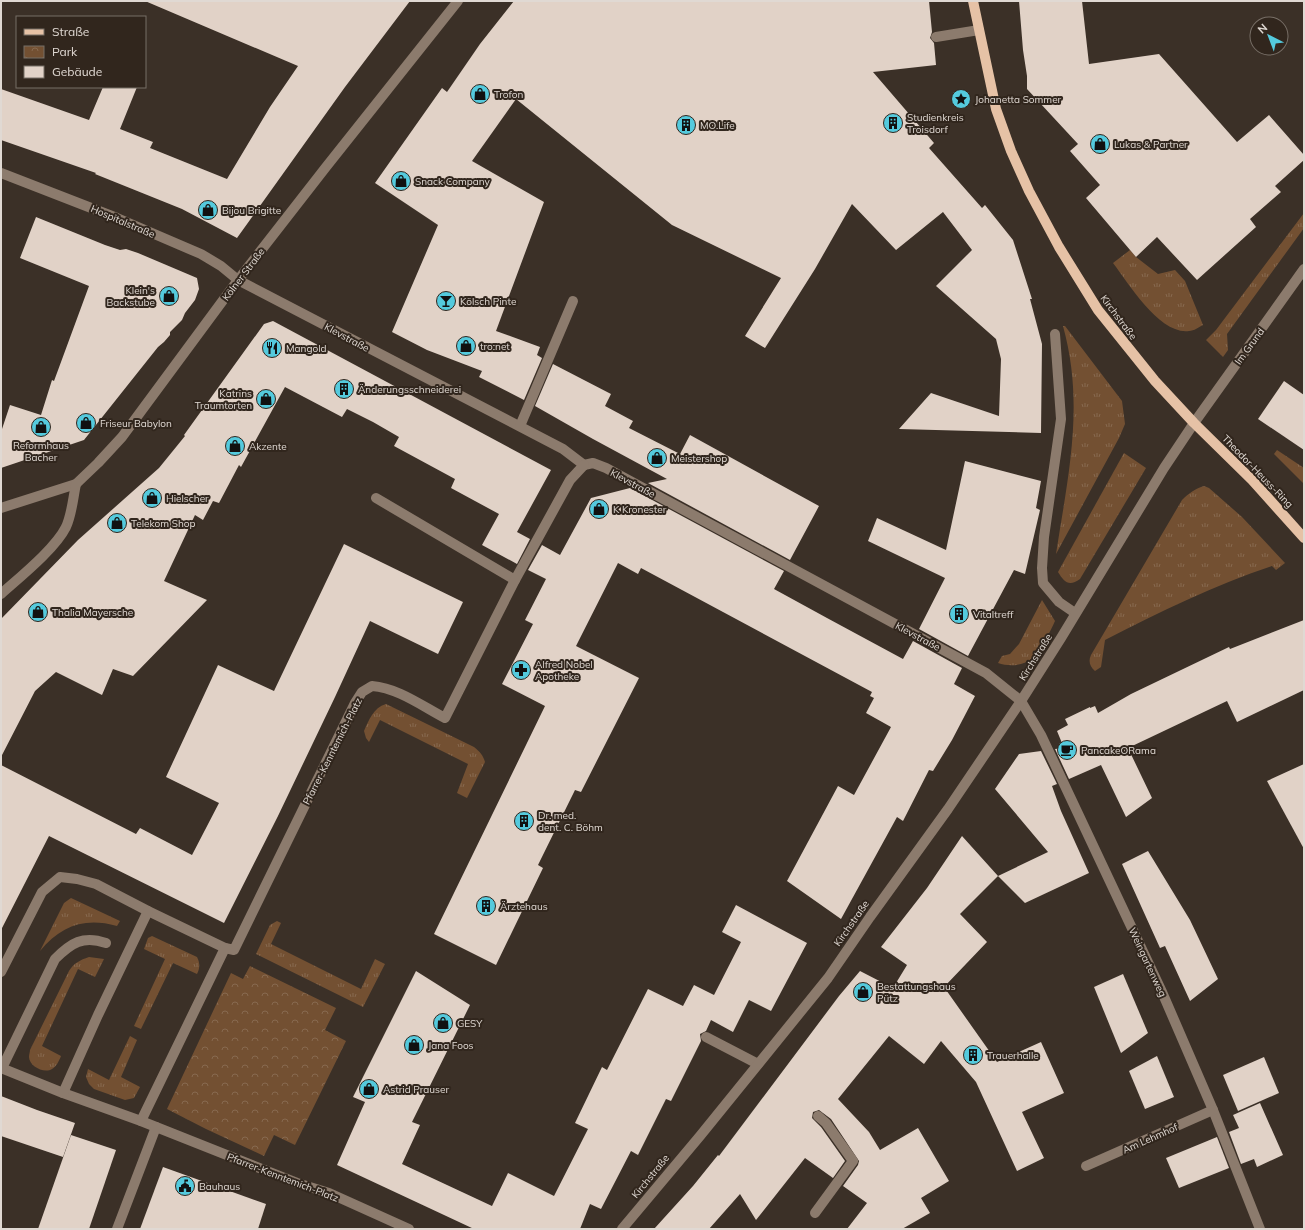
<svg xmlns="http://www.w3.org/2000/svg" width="1305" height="1230" font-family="Mulish,sans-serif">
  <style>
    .grass { fill: url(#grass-tufts) }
    .park { fill: url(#park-crowns) }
    .building { fill: #e1d2c7 }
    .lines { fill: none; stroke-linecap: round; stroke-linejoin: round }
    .minor { stroke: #8c7b6d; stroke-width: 10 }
    .major { stroke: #e6c2a6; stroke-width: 10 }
    .labels { text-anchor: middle; stroke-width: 4; stroke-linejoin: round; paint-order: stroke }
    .poi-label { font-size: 10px; fill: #e0d9d3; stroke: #31261d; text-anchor: start }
    .street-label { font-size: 10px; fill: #e0d9d3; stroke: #31261d }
  </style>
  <defs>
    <pattern id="grass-tufts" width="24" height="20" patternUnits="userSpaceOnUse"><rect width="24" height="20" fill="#735032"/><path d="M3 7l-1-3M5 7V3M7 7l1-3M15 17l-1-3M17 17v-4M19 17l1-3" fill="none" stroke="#87694f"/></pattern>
    <pattern id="park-crowns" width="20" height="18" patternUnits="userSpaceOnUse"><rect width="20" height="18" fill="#735032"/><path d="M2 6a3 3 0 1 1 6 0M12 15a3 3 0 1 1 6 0" fill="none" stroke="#87694f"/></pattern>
  </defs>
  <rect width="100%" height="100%" fill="#3b3027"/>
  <g class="grass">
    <path d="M1304,213V228L1227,334L1228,350L1223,357L1206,340L1216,330Z"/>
    <path d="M1130,250L1136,257L1158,274L1175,270L1185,281L1203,325C1199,327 1194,331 1189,331C1160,335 1129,284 1113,263Z"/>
    <path d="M1063,326H1065L1122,401L1125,424L1119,438L1056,554C1068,476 1085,405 1063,326Z"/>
    <path d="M1277,450L1304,468V484L1274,454Z"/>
    <path d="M1124,453L1146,468L1080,579C1069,587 1064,582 1058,572Z"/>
    <path d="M1204,486L1209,488L1242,517L1285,563L1276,570L1272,566C1214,585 1160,612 1105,640L1101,667L1095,671C1090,667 1088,661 1091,655L1182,500C1188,494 1196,488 1204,486Z"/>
    <path d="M1042,600L1055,621C1051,630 1040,652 1034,657C1024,666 1010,667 998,663L1002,656L1010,654L1019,644Z"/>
    <path d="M386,704L474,747C480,752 483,755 485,762L467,798L457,793L468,764L380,720L369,742L366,738L364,731C369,720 373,708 386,704Z"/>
    <path d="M71,898L120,921L117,926C84,917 61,926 40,951L64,903Z"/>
    <path d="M277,921L281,923L271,944L361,989L375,959L385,964L363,1007L256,954L270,925Z"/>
    <path d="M152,936L197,957C200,963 200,968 197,974L173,963L141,1029L134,1026L165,959L144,949L148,938Z"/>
    <path d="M89,957L104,959L95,977L78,969L42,1046L61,1056C59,1061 56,1067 52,1069C44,1074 29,1066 29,1057C29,1054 30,1052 30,1050L69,971C74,963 80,960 89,957Z"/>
    <path d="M130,1036L137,1040L121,1077L140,1087L134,1098L125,1100L94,1089L89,1084L86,1077L88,1069L109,1080Z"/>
  </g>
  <path class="park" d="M250,966L336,1008L325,1030L346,1041L295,1145L274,1135L264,1156L206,1129L167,1109L231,973L243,979Z"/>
  <g class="building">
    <path d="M145,1H410L345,87L237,238L182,209L95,174L96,173L1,140V89L89,120L103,87H137L120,129L153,142L150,148L227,179L270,107L298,66Z"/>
    <path d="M514,1H929L932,32L930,38L934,43L936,65L873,72L934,143L929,148L982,208L985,205L1013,240L1032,299H1030L1042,344L1041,433L899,429L931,393L999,416L1001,359L996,339L936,286L972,250L943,212L896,250L852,204L815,269L765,348L745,336L781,278L672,225L516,99L472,161L544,202L496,331L540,347L537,355L542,358L524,400L479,377L482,371L427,350L392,332L438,225L375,183L442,88L447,92L480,44Z"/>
    <path d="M1019,1H1082L1089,64L1159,54L1237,142L1269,115L1304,155V160L1275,186L1281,192L1250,219L1256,227L1197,280L1157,237L1136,257L1086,198L1100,185L1070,151L1078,144L1027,89V76L1023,50Z"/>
    <path d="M36,217L105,245L120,250L126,249L138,253L197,278L199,289L195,300L185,313L182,320L170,332V335L164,342L158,347L84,440L1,468V432L10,405L41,415L52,380L54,381L89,286L20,258Z"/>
    <path d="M273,321L551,470L517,532L530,539L517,564L482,545L499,514L451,488L455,479L394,446L399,437L373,422L347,409L342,417L285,387L241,467L239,465L219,503L213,501L203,520L195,515L164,581L207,600L133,676L113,669L102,695L56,672L35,691L1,757V619L78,540L159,468L185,436L184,435L264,324Z"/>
    <path d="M553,364L611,394L605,406L633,421L629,428L680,454L690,435L819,506L790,560L648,483L667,479L593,439L535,406Z"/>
    <path d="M1284,381L1304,395V450L1258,419Z"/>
    <path d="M965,461L1041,481L1036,508L1040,510L1025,574L1014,570L968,656L919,629L945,578L868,541L877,518L946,550Z"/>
    <path d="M630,488L784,571L774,589L827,618L903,659L913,641L962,668L954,684L975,696L952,740L933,771L929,770L903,821L897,817L841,919L787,881L838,786L854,795L891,727L866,713L874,698L870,696L872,692L641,568L638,574L618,563L576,646L639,678L581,792L575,790L538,865L543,868L496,965L434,934L545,706L502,684L533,624L525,620L546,579L528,570L542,545L560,555L591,498Z"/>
    <path d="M344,544L463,602L438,654L370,621L335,697L278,816L224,923L49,836L1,930V765L136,834L140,828L192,855L219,803L166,777L218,665L274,691Z"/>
    <path d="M1304,620V690L1237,722L1227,701L1128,748L1152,798L1126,817L1101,765L1069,779L1055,749L1064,748L1057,731L1068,725L1065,719L1090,707V708L1095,706L1098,713L1131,694L1229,647L1230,649Z"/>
    <path d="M1041,751L1057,784L1052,786L1061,811L1089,873L1025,903L998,876L1048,852L995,789L1019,754Z"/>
    <path d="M1304,764V849L1267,781Z"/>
    <path d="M962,836L998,876L960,914L987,942L944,987L997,1062L1041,1042L1064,1093L1022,1112L1044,1158L1017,1171L976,1082L941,1041L924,1064L889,1036L838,1099L869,1132L880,1150L918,1128L949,1181L921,1198L930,1213L902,1229H847L867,1203L843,1186L858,1165L859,1161L831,1119L819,1110L813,1112L812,1118L821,1127L845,1161L833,1178L805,1158L756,1220L740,1194L709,1229H654L693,1186L718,1155L719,1156L839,996L860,971L893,988L907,965L881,947L927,888Z"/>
    <path d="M1148,851L1190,920L1218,979L1190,1001L1165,946L1160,948L1122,864Z"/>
    <path d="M736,905L807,943L771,1011L749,1000L733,1032L711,1020L706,1031L700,1034L701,1041L671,1101L666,1099L638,1155L631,1151L601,1209L590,1204L580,1229H474L337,1165L365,1102L353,1097L416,971L470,1005L412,1122L420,1125L402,1164L492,1206L508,1173L554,1196L588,1129L575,1123L602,1067L607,1070L648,989L683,1006L694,985L714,995L741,942L722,932Z"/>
    <path d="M1123,974L1148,1033L1121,1053L1094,987Z"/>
    <path d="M1157,1056L1174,1097L1145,1109L1129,1071Z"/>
    <path d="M1264,1057L1279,1093L1238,1111L1223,1075Z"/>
    <path d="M1,1096L37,1110L75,1123L63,1157L1,1136Z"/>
    <path d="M1260,1103L1283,1155L1257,1167L1254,1159L1241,1164L1229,1132L1239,1128L1233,1115Z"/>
    <path d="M71,1135L116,1150L89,1229H38Z"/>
    <path d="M1217,1137L1229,1168L1179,1188L1166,1158Z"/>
    <path d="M163,1167L266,1204L258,1229H140Z"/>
  </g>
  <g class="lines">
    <g class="minor">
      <path d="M936,37L979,30"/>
      <path d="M1,173L117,218L201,254L221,266L238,280L563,449L584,465"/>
      <path d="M1055,334L1061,419L1044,537L1042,568L1043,583L1059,602L1075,613"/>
      <path d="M520,426L573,301"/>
      <path d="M584,465L593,463L606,468L986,673L1021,701L1041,735L1162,992L1213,1110L1260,1229"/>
      <path d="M376,498L515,580"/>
      <path d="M1,508L76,484L98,463L122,437L238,280L326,167L458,1"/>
      <path d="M1,594C20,577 55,549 66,527C72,514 73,498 76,484"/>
      <path d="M1,972L42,892L60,877L77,879L96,884L148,911L225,948L234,950L355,703L362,692L372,686C398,688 422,706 445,718L515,580L570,480L584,465"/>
      <path d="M706,1037L758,1064"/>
      <path d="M1,1068L63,1093L141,1121L297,1183L329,1193L409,1229"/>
      <path d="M2,1068L55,959C71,943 83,935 106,943"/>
      <path d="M63,1093L98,1015L148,911"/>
      <path d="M141,1121L225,948"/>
      <path d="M1086,1166L1213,1110"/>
      <path d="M815,1213L853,1161L826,1123L818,1116"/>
      <path d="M117,1229L156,1127"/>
      <path d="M622,1229L700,1136L828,978L870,917L948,809L1021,701L1061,638L1164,468L1194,423L1304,269"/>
    </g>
    <path class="major" d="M973,1L996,109L1011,151L1029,191L1059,247L1098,310L1155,381L1194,423L1252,480L1304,538"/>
  </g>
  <defs>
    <symbol id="shop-disc" viewBox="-11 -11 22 22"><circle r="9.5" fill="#54cadd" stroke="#31261d"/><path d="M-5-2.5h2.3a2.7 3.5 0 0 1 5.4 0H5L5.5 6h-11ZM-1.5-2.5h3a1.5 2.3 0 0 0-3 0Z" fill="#111"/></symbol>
    <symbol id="sight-disc" viewBox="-11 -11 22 22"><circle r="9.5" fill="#54cadd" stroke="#31261d"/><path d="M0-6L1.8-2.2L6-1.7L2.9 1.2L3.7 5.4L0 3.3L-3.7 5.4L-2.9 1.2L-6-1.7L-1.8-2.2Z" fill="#111"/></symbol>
    <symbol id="building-disc" viewBox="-11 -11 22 22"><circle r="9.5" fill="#54cadd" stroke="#31261d"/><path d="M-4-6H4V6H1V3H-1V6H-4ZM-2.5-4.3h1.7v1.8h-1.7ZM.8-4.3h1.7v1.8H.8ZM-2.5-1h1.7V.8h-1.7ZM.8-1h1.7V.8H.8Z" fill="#111"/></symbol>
    <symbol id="bar-disc" viewBox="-11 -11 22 22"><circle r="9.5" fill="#54cadd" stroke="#31261d"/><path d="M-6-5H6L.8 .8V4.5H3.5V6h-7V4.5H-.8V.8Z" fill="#111"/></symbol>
    <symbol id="restaurant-disc" viewBox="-11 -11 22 22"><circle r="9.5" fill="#54cadd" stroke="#31261d"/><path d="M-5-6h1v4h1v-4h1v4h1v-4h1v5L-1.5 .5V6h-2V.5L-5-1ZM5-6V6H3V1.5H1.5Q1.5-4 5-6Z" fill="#111"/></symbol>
    <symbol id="pharmacy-disc" viewBox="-11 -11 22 22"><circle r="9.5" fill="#54cadd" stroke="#31261d"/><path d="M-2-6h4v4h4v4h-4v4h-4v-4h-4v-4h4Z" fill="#111"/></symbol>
    <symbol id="cafe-disc" viewBox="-11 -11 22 22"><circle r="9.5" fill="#54cadd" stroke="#31261d"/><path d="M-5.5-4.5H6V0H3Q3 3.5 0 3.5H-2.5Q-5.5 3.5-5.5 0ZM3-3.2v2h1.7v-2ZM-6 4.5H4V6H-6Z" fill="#111"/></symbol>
    <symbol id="civic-disc" viewBox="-11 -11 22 22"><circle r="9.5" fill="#54cadd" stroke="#31261d"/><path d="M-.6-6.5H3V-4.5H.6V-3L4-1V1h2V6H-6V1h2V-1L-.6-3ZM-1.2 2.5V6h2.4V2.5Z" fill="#111"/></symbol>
  </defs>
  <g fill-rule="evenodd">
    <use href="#shop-disc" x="469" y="83" width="22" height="22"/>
    <use href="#sight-disc" x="950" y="88" width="22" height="22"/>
    <use href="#building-disc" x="882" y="112" width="22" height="22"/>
    <use href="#building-disc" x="675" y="114" width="22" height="22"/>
    <use href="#shop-disc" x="1089" y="133" width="22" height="22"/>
    <use href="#shop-disc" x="390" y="170" width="22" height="22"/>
    <use href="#shop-disc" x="197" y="199" width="22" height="22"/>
    <use href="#shop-disc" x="158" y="285" width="22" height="22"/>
    <use href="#bar-disc" x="435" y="290" width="22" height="22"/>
    <use href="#shop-disc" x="455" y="335" width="22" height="22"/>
    <use href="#restaurant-disc" x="261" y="337" width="22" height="22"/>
    <use href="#building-disc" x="333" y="378" width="22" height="22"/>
    <use href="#shop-disc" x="255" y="388" width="22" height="22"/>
    <use href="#shop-disc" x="75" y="412" width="22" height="22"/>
    <use href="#shop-disc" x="30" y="416" width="22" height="22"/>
    <use href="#shop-disc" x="224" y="435" width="22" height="22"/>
    <use href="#shop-disc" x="646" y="447" width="22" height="22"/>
    <use href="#shop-disc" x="141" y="487" width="22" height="22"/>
    <use href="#shop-disc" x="588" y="498" width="22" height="22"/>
    <use href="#shop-disc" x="106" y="512" width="22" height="22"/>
    <use href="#shop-disc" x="27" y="601" width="22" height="22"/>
    <use href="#building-disc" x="948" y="603" width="22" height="22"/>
    <use href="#pharmacy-disc" x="510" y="659" width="22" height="22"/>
    <use href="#cafe-disc" x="1056" y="739" width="22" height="22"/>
    <use href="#building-disc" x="513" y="810" width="22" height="22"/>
    <use href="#building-disc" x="475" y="895" width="22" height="22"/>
    <use href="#shop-disc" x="852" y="981" width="22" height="22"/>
    <use href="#shop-disc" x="432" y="1012" width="22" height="22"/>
    <use href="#shop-disc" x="403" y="1034" width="22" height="22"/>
    <use href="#building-disc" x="962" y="1044" width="22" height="22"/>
    <use href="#shop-disc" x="358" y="1078" width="22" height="22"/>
    <use href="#civic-disc" x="174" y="1175" width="22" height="22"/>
  </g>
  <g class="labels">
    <g class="poi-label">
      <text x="494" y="98">Trofon</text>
      <text x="975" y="103">Johanetta Sommer</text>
      <text x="907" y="121">Studienkreis<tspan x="907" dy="12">Troisdorf</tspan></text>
      <text x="700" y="129">MO.Life</text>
      <text x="1114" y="148">Lukas &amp; Partner</text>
      <text x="415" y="185">Snack Company</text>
      <text x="222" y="214">Bijou Brigitte</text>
      <text x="155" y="294" text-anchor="end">Klein's<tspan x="155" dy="12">Backstube</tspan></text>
      <text x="460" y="305">Kölsch Pinte</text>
      <text x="480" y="350">tro:net</text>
      <text x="286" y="352">Mangold</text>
      <text x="358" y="393">Änderungsschneiderei</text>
      <text x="252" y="397" text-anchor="end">Katrins<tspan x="252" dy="12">Traumtorten</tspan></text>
      <text x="100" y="427">Friseur Babylon</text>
      <text x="41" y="449" text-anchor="middle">Reformhaus<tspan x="41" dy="12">Bacher</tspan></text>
      <text x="249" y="450">Akzente</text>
      <text x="671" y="462">Meistershop</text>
      <text x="166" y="502">Hielscher</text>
      <text x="613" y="513">K Kronester</text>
      <text x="131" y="527">Telekom Shop</text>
      <text x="52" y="616">Thalia Mayersche</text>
      <text x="973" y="618">Vitaltreff</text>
      <text x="535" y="668">Alfred Nobel<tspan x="535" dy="12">Apotheke</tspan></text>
      <text x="1081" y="754">PancakeORama</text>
      <text x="538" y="819">Dr. med.<tspan x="538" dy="12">dent. C. Böhm</tspan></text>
      <text x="500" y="910">Ärztehaus</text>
      <text x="877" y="990">Bestattungshaus<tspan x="877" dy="12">Pütz</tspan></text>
      <text x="457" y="1027">GESY</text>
      <text x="428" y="1049">Jana Foos</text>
      <text x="987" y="1059">Trauerhalle</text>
      <text x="383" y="1093">Astrid Prauser</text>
      <text x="199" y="1190">Bauhaus</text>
    </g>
    <g class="street-label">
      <text transform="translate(123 221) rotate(23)" y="4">Hospitalstraße</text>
      <text transform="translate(243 274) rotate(-53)" y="4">Kölner Straße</text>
      <text transform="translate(1119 317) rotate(53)" y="4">Kirchstraße</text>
      <text transform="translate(347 337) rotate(28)" y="4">Klevstraße</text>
      <text transform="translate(1249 346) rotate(-54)" y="4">Im Grund</text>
      <text transform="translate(1258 471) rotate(46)" y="4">Theodor-Heuss-Ring</text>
      <text transform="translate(633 483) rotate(28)" y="4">Klevstraße</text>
      <text transform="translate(918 636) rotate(28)" y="4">Klevstraße</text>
      <text transform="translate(1035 657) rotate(-58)" y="4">Kirchstraße</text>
      <text transform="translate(332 751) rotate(-63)" y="4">Pfarrer-Kenntemich-Platz</text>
      <text transform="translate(851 923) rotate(-55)" y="4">Kirchstraße</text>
      <text transform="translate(1148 962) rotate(65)" y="4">Weingartenweg</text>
      <text transform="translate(1150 1138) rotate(-24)" y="4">Am Lehmhof</text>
      <text transform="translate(650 1176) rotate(-51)" y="4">Kirchstraße</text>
      <text transform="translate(283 1177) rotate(21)" y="4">Pfarrer-Kenntemich-Platz</text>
    </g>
  </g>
  <rect width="1305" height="1230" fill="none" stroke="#e0d9d3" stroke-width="4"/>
  <rect x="16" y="16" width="130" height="72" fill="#31261d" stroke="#776e66"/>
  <rect x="24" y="29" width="20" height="6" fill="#e6c2a6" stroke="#776e66"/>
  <text x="52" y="36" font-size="12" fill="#e0d9d3">Straße</text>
  <rect x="24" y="46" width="20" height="12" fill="url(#park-crowns)" stroke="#776e66"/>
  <text x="52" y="56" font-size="12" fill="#e0d9d3">Park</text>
  <rect x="24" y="66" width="20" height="12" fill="#e1d2c7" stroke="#776e66"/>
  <text x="52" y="76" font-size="12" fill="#e0d9d3">Gebäude</text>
  <g transform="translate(1269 36) rotate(318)"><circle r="19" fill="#31261d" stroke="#776e66"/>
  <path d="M0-3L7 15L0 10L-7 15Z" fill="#54cadd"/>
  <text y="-6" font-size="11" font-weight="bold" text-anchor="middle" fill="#e0d9d3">N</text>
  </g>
</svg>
